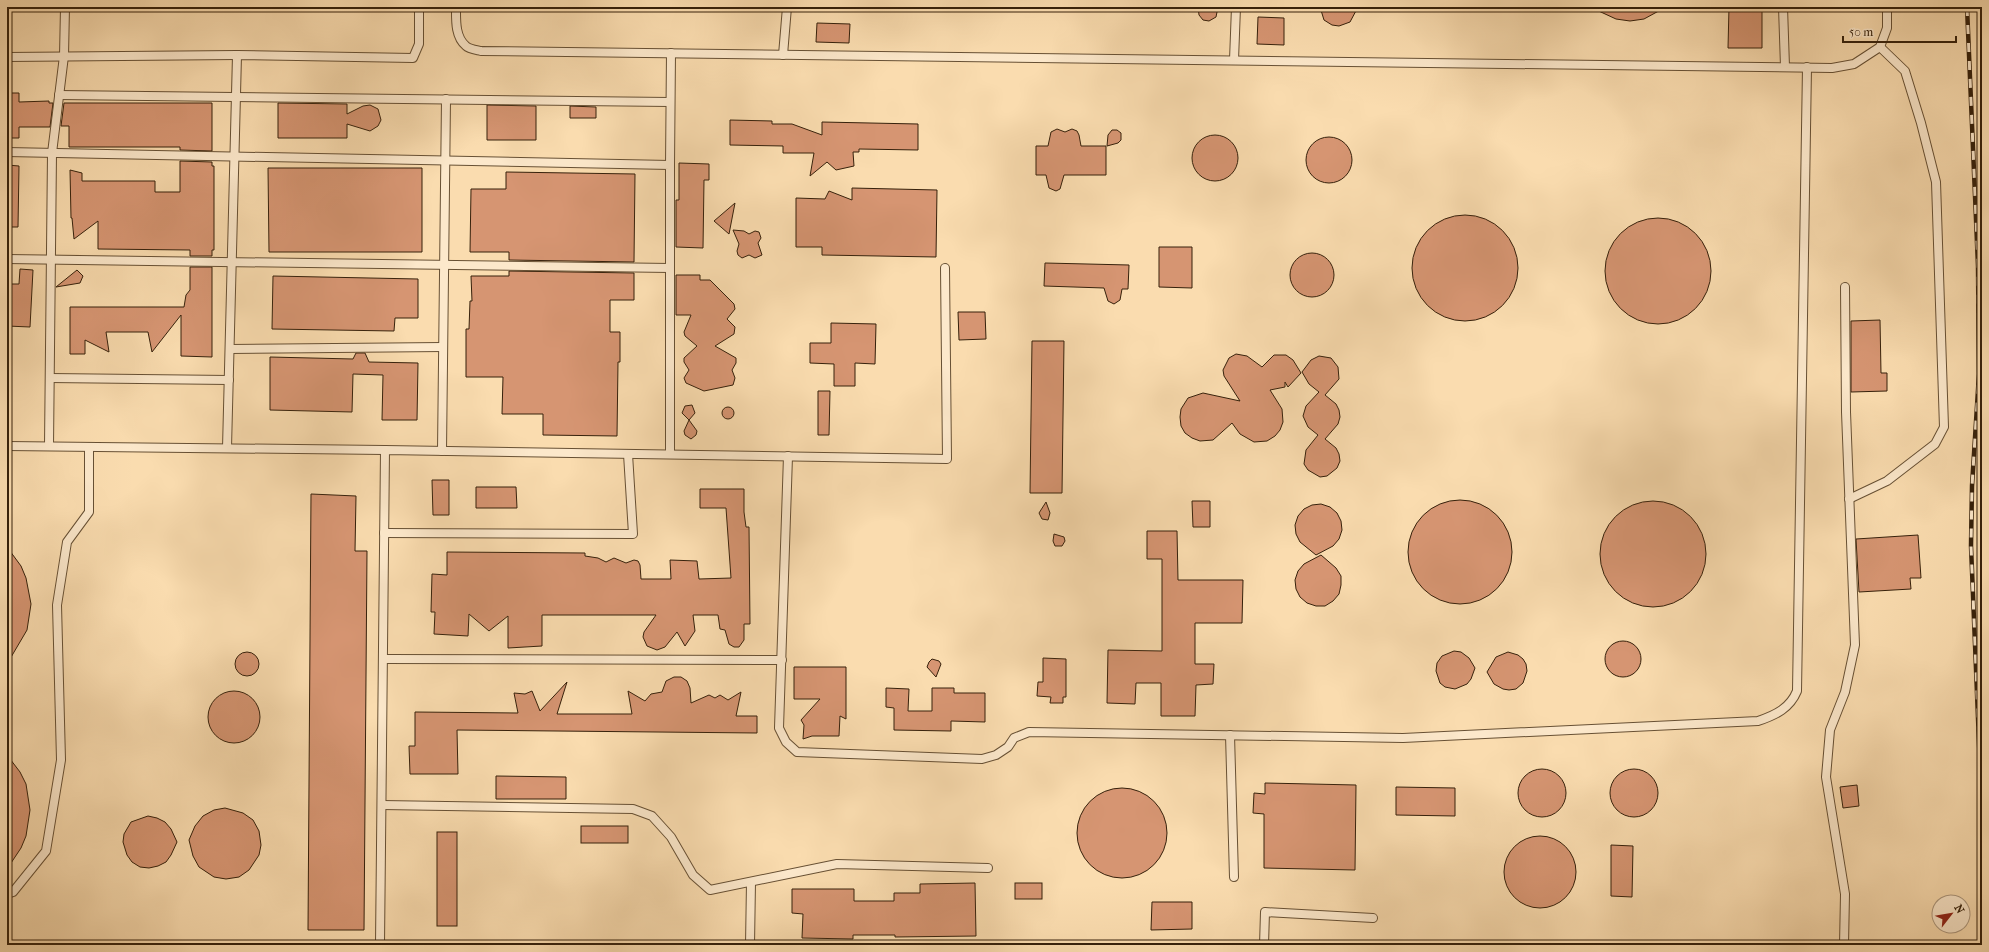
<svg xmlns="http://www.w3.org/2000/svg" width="1989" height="952" font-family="'IM FELL French Canon',serif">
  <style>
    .building { fill: #d69572; stroke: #36210b }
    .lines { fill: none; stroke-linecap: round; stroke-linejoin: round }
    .service-casing { stroke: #675034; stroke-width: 10 }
    .service { stroke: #fce8cb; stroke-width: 8 }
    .rail-casing { stroke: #36210b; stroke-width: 4.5 }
    .rail { stroke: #fce8cb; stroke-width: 3; stroke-dasharray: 9; stroke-linecap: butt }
  </style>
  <rect width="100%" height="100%" fill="#fadcaf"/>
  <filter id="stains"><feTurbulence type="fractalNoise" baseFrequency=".005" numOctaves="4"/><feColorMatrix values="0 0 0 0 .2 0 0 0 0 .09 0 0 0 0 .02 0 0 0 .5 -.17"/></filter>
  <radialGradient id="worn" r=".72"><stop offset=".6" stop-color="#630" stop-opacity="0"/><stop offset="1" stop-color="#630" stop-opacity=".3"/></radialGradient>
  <g class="building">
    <path d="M1198,7H1218L1216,17L1209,21L1203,20L1199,15Z"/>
    <path d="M1320,7H1358L1350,22L1339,26L1332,25L1324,20Z"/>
    <path d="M1590,7H1666L1644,19L1630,21L1616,19Z"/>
    <path d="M1729,7H1762V48H1728Z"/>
    <path d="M1258,17L1284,18V45L1257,44Z"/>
    <path d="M817,23L850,24L849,43L816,42Z"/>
    <path d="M7,93H19V102L49,101V103H53L50,127H19V138H7Z"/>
    <path d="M64,103H212V151L180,150V147H69V126H61Z"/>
    <path d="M278,103L347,104V114L363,106L370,105L378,109L381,120L378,126L370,131L347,124V138H278Z"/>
    <path d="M487,105L536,106V140H487Z"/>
    <path d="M570,106L596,107V118H570Z"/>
    <path d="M730,120L772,121V124H792L822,135V122L918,124V150L859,149V152H853L854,166L836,170L827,162L810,176L814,153H783V146L730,145Z"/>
    <path d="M1057,129L1065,132L1072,129L1077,131L1079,135L1081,146H1106V175H1064L1060,189L1056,191L1049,188L1046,175H1036V146H1048L1051,132Z"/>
    <path d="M1112,130H1117L1121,133V140L1118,143L1107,146L1108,135Z"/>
    <circle cx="1215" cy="158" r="23"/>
    <circle cx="1329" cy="160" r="23"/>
    <path d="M180,161L212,162V166H214V250H212V256H190V250L98,249V221L74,239L72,218H71L70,170L82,173V181H155V192H180Z"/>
    <path d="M679,163L709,164V180H704L703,248L676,247V200H679Z"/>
    <path d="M7,165L19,166L18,227H7Z"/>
    <path d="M268,168H422V252H269Z"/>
    <path d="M506,172L635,174L634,262L509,260V252H470L471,189H506Z"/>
    <path d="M852,188L937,190L936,257L822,255V247H796V198L825,199L829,191L852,200Z"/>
    <path d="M735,203L729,234L714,221Z"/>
    <circle cx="1465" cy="268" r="53"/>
    <circle cx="1658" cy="271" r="53"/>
    <path d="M733,230L744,231L749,234L755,231L759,232L761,238L758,243L762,255L755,258L749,255L742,258L738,255L737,251L739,244Z"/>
    <path d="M1159,247H1192V288L1159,287Z"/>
    <circle cx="1312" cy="275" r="22"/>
    <path d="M1045,263L1129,265L1128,289H1122L1120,300L1114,304L1108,301L1104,288L1044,286Z"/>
    <path d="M190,267H212V357L181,356V315L152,352L148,332H106L109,352L85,340V354H70V307H184L186,295L190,290Z"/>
    <path d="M20,269L33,270L30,327L7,326V284H19Z"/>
    <path d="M77,270L83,276L80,283L56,287Z"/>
    <path d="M509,271L634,273V300H610V332H620V362H618L617,436L543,435V414H502L503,377H466V329H469L470,301H472L471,276H509Z"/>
    <path d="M676,275H700V280H710L734,304L735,309L727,319L735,327L734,334L715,346L736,358V363L732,370L735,378L733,385L704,391L686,383L684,378L689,370L684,362V358L697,346L685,336L684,332L691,315H676Z"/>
    <path d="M273,276L418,279V318H395L394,331L272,329Z"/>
    <path d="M958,312H985L986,339L959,340Z"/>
    <path d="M1880,320L1881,373H1887V391L1851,392V321Z"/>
    <path d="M831,323L876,324L875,364L855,363V386H834V364L810,363V343H831Z"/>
    <path d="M1032,341H1064L1062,493H1030Z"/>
    <path d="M356,353H365L369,362L418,363L417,420H382L383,375L353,374L352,412L270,410V357L353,359Z"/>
    <path d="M1236,354L1247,356L1262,367L1274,355H1286L1293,360L1301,373L1288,387L1285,382V387L1270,390L1282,409L1283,422L1280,430L1275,436L1267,441L1254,442L1240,434L1232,423L1213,440L1200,441L1192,438L1185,433L1181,426L1180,417L1181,409L1188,398L1203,393L1240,401L1224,376L1223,370L1229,358Z"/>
    <path d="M1319,356L1331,358L1338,367L1339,379L1325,395L1336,404L1339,410L1340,417L1338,424L1325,439L1336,448L1339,454L1340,461L1337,468L1327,476L1320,477L1308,470L1304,464L1306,450L1318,435L1308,427L1303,416L1306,406L1319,392L1309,384L1302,372L1311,360Z"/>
    <path d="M818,391H830L829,435H818Z"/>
    <path d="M692,405L695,413L689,420L682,413L685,406Z"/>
    <circle cx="728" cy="413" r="6"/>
    <path d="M689,420L697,431L696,435L691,439L685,435L684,431Z"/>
    <path d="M432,480H449V515H433Z"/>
    <path d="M476,487H516L517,508H476Z"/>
    <path d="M700,489H744V512L746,527H749L750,624H744V640L739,647H734L729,644L725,630L720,629L718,615H693L695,631L685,646L677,632L665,647L657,650L647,646L643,637L644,632L656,615H542V646L508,648V616L489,631L469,614L468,636L434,634L435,612H431L432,574L447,575V552L585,553V556L598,558L606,562L614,558L626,563L634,560L638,561L640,565L641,579H671L670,560L697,561L699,579L731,578L726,508H700Z"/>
    <path d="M311,494L356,496L355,551H367L364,930H308Z"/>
    <circle cx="1460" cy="552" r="52"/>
    <circle cx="1653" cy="554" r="53"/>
    <path d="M1192,501H1210V527H1193Z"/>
    <path d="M1046,502L1050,513L1048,520L1042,519L1039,513Z"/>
    <path d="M1321,504L1330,507L1337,513L1341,521L1342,530L1339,539L1333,546L1316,555L1300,542L1296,534L1295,525L1298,516L1304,509L1312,505Z"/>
    <path d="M1147,531H1177L1178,580H1243L1242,623H1195V664H1214L1213,684L1196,685L1195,716H1161V683H1136L1135,704L1107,703L1108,650L1162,651V559H1147Z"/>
    <path d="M1054,534L1064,537L1065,541L1062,546H1055L1053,541Z"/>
    <path d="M1918,535L1921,578H1910L1911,589L1859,592L1856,539Z"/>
    <path d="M7,547L21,566L26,578L31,604L27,630L7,664Z"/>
    <path d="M1321,555L1336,568L1341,576V585L1339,594L1333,601L1325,606H1316L1307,603L1300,597L1296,589L1295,580L1298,571L1304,564Z"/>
    <circle cx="1623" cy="659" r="18"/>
    <path d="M1454,651L1461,652L1469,658L1475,668L1471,679L1467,684L1455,689L1445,687L1440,683L1436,671L1437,663L1442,656Z"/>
    <circle cx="247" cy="664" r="12"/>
    <path d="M1508,652L1518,655L1523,659L1526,664L1527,671L1523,683L1516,689L1509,690L1503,689L1494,684L1487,672L1496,657Z"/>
    <path d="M1043,658L1066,659V697H1063V703H1050L1051,697L1037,696L1038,682H1043Z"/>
    <path d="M932,659L939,661L941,664L936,677L927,667L929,662Z"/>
    <path d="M794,667H846V719L840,716L839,736H812L803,739L804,725L801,720L820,699H794Z"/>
    <path d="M674,677H681L687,681L690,688L691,703L709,695L715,698L720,695L728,700L741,692L736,716H757V733L457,730L458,774H410L409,746H415V712L518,713L514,693L525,694L532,691L540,711L567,682L557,714H632L628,691L645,701L651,694L662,692L666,681Z"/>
    <path d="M886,688L909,689L908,711H932V688H954V693H985V722L951,721V731L894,730V708L886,707Z"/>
    <circle cx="234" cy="717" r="26"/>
    <path d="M7,755L20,772L26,784L30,810L26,836L21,848L7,869Z"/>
    <circle cx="1634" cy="793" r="24"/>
    <circle cx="1542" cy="793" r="24"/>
    <path d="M496,776L566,777V799H496Z"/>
    <path d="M1265,783L1356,785L1355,870L1264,868V814L1253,813L1254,793L1265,794Z"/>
    <path d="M1857,785L1859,806L1843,808L1840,787Z"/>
    <path d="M1396,787L1455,788V816L1396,815Z"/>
    <circle cx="1122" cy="833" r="45"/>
    <path d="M225,808L243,813L253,820L259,831L261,845L259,855L249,870L239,877L226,879L214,877L199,867L193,856L189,840L195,826L203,816L214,810Z"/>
    <path d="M148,816L157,818L165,822L171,829L177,842L171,855L166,862L158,866L149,868L140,867L132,862L127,855L123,842L124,834L131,822Z"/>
    <rect x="581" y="826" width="47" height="17"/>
    <rect x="437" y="832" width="20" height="94"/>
    <circle cx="1540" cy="872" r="36"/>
    <path d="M1611,845L1633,846L1632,897L1611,896Z"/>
    <path d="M975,883L976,936L895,937V935H853V939L802,938L803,914L792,913V889H854V901H894V893H920V884Z"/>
    <rect x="1015" y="883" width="27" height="16"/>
    <path d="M1152,902H1192V929L1151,930Z"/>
  </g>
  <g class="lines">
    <defs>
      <g id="service">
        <path d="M456,7C456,20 455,37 466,46C469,49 477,50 481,51L1832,68L1854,64L1880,47L1887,28V7"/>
        <path d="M1783,7L1785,67"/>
        <path d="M783,55L787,7"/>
        <path d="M7,57L237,55"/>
        <path d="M1234,60L1236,7"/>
        <path d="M59,95L670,102"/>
        <path d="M7,152L670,165V454"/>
        <path d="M670,165L671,53"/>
        <path d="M7,259L670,268"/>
        <path d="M230,349L443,347"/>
        <path d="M50,378L229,380"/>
        <path d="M7,446L385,450"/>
        <path d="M49,446L52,153L64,56L65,7"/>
        <path d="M227,448L237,55L413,58L419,44V7"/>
        <path d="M442,451L446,99"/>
        <path d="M788,456L779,728L786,742L797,752L982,759L996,755L1008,747L1014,738L1029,732L1403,738L1758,721C1776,715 1790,708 1797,691L1807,67"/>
        <path d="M1849,499L1887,481L1935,444L1944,427L1936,182L1921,123L1905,71L1880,47"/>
        <path d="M384,533L633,534L628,454"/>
        <path d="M383,659L782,660"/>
        <path d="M1230,735L1234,877"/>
        <path d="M382,805L633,809L652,816L671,837L693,875L710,890L837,864L988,868"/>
        <path d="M7,894L13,892L46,851L61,760L57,605L67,542L89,512V447"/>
        <path d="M380,945L385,450L947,459L945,268"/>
        <path d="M750,945L751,882"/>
        <path d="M1264,945L1265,912L1373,918"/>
        <path d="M1844,945L1845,894L1826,777L1830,730L1845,692L1855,645L1846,412L1845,287"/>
      </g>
    </defs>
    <use href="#service" class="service-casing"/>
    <use href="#service" class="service"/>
    <defs>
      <path id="rail" d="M1967,7L1978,266L1979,374L1972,486L1971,546L1982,816"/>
    </defs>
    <use href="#rail" class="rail-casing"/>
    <use href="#rail" class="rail"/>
  </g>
  <rect width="1989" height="952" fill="none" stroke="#fadcaf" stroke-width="24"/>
  <rect x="8" y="8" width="1973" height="936" fill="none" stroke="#36210b" stroke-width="2"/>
  <rect x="12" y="12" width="1965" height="928" fill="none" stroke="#36210b"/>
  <g transform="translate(1951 914) rotate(59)"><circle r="19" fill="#fce8cb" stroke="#ad987e"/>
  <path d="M0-3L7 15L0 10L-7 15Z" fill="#8f2418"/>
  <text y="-6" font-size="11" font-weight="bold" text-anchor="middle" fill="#36210b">N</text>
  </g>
  <path d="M1843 36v6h113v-6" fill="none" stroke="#36210b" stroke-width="2"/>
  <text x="1849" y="36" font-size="12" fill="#36210b" stroke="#fce8cb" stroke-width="3" paint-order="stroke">50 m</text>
  <rect width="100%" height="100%" filter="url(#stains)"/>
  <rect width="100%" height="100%" fill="url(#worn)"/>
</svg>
